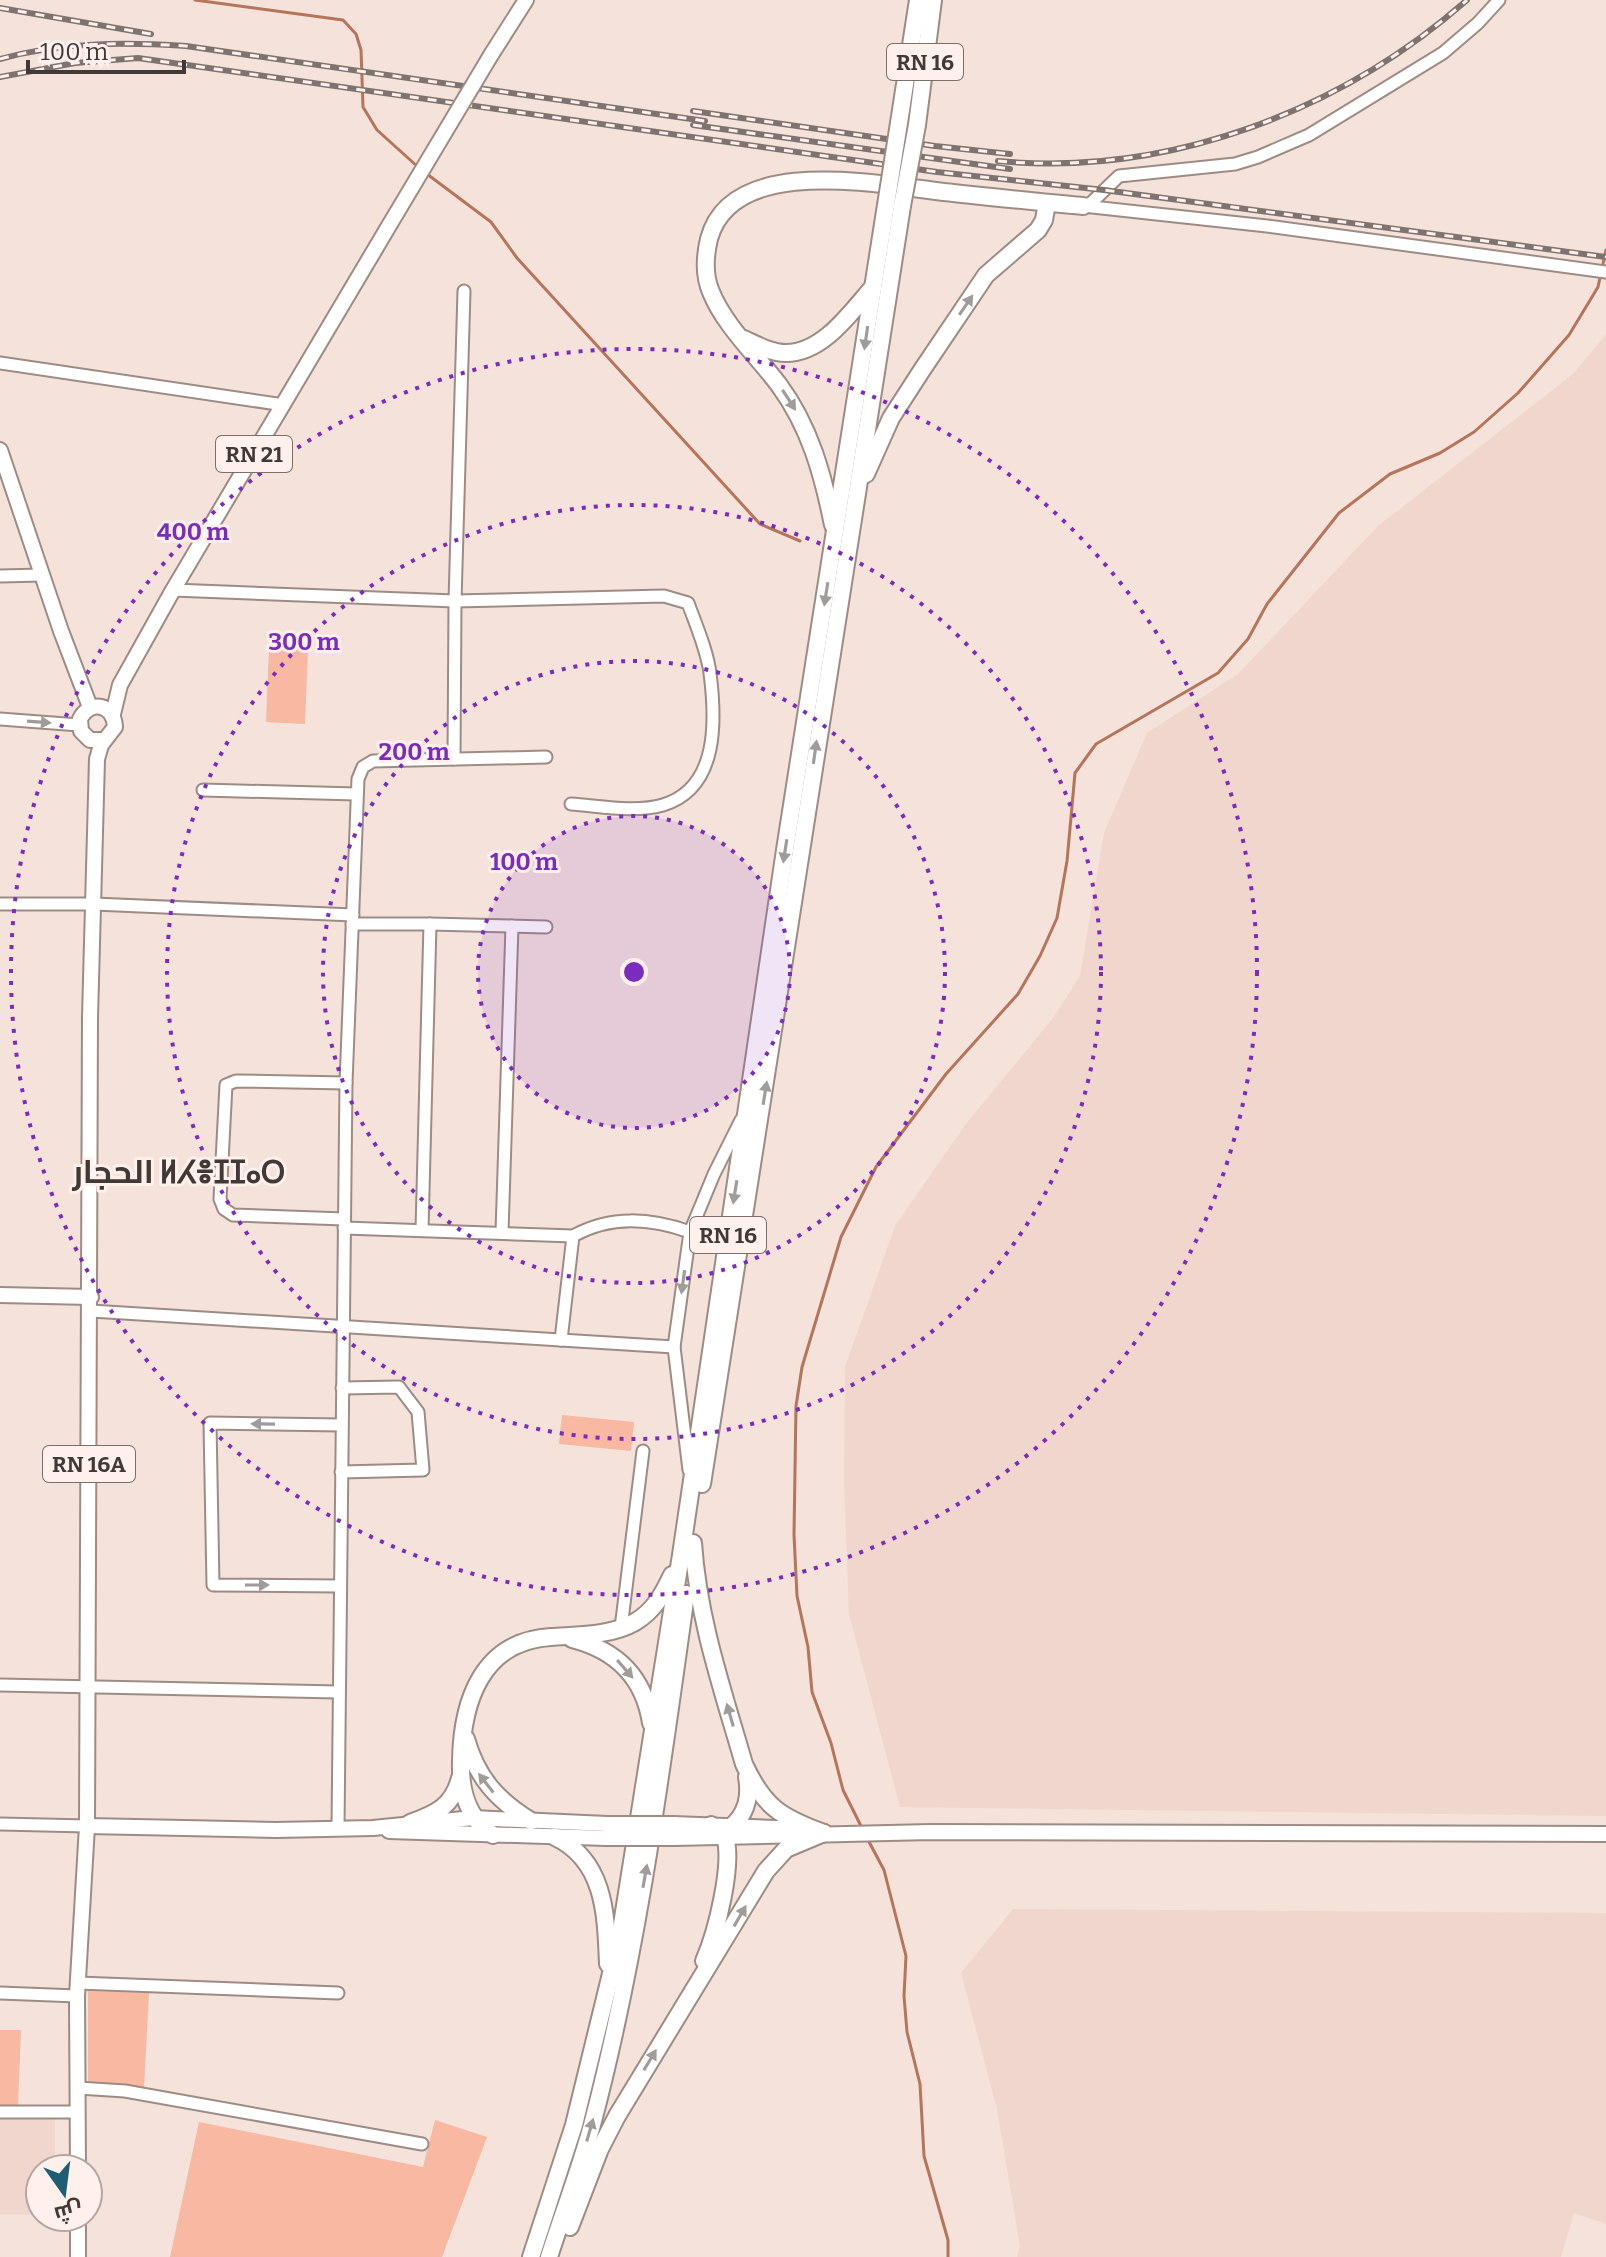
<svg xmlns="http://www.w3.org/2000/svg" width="1606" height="2257" font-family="Bitter,Cairo,'Noto Sans Tifinagh',serif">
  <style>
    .built { fill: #f0d6cc }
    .green { fill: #f8b8a1 }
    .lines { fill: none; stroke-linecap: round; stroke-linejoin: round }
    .stream { stroke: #b6745a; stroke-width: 3 }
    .minor-casing { stroke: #9c8c85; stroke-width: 15 }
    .major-casing { stroke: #9c8c85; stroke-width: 18 }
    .highway-casing { stroke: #9c8c85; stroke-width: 20 }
    .minor { stroke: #fff; stroke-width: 11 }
    .major { stroke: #fff; stroke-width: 14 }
    .highway { stroke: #fff; stroke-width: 16 }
    .rail-casing { stroke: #7e736e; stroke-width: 6 }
    .rail { stroke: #fff0eb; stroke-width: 3; stroke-dasharray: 9; stroke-linecap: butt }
    .major-bridge-casing { stroke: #9c8c85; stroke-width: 18; stroke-linecap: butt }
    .highway-bridge-casing { stroke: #9c8c85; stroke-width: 20; stroke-linecap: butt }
    .major-bridge { stroke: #fff; stroke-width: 14 }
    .highway-bridge { stroke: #fff; stroke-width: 16 }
    .oneway { fill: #a09c9a }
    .ring { fill: none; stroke: #7b2cbf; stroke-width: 4; stroke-dasharray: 4 8 }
    .labels { text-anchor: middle; stroke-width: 6; stroke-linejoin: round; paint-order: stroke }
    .shield { fill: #fff0eb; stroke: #79706c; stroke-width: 2 }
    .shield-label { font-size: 22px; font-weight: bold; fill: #403936 }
    .district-label { font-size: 32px; font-weight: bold; fill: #403936; stroke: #fff0eb }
    .centre { fill: #7b2cbf; stroke: #fff0eb; stroke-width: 4 }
    .ring-label { font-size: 24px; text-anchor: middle; font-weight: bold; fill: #7b2cbf; stroke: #fff0eb; stroke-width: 6; stroke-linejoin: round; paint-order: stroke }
  </style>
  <rect width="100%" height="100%" fill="#f4e2db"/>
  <g class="built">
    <path d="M1606,334V1816L900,1807L849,1614L844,1480L845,1367L895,1226L966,1124L1053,1018L1080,976L1104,833L1147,733L1238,674L1378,526L1573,374Z"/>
    <path d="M1013,1909L1606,1913V2224L1574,2213L1561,2257H1017L1020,2246L997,2109L961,1973Z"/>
    <path d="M0,2116H55V2169H40V2215H0Z"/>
  </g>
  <g class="green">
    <path d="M269,648L308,650L305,724L266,722Z"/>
    <path d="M562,1415L634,1422L631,1451L559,1444Z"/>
    <path d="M88,1991L149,1993L144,2088L88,2082Z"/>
    <path d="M0,2030H21L18,2106H0Z"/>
    <path d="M435,2120L487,2137L442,2257H170L199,2122L423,2167Z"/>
  </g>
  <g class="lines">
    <g class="stream">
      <path d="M195,0L343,20L356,34L361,50L363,107L377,130L418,167"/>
      <path d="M427,174L491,222L517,258L760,524L800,541"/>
      <path d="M862,1828L843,1790L831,1743L812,1692L808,1647L797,1596L794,1535L796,1406L802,1367L841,1237L876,1167L946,1074L1018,994L1040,956L1057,918L1067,861L1075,773L1096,744L1218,673L1248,639L1267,604L1339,513L1390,474L1440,453L1474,432L1518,393L1569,335L1598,287L1606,250"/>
      <path d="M867,1838L884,1870L906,1956L904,1996L907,2032L920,2084L924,2156L948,2240V2257"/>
    </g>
    <defs>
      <g id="minor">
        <path d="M1083,206L1267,226L1606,272"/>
        <path d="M1083,206L1091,203L1119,176L1235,164L1258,157L1309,135L1443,53L1478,23L1499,0"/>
        <path d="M0,363L284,405"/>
        <path d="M0,576L42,575"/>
        <path d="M173,590L455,601L664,596L688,603C696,625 707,650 710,673C716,720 719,788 663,805C635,813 600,806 571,804"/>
        <path d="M0,719L79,725"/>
        <path d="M454,759L455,601L464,291"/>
        <path d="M203,790L356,794"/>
        <path d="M0,904H94L353,915"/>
        <path d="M352,924H430L546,927"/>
        <path d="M344,1219L233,1215L224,1209L220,1199L226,1085L236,1081L346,1083"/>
        <path d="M344,1228L573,1236C611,1215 650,1218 690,1232"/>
        <path d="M422,1230L430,924"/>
        <path d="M502,1232L512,926"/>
        <path d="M91,1311L674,1347"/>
        <path d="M561,1340L573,1236"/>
        <path d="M689,1470L674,1347L690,1232L714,1174L741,1120"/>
        <path d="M341,1472L423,1470L418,1412L399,1387L342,1388"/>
        <path d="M340,1586L213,1585L210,1423L341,1425"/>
        <path d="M621,1628L643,1451"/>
        <path d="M0,1685L338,1692"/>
        <path d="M0,1824L87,1826"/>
        <path d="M338,1827L346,1083L358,779L363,767L373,761L546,757"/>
        <path d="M78,1983L338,1993"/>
        <path d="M0,1993L77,1996"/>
        <path d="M78,2088L125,2091L422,2144"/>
        <path d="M0,2112H78"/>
      </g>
      <g id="major">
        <path d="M491,55L526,0"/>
        <path d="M0,450L61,631L90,707"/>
        <path d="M113,714L120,685L173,590L390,224"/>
        <path d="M0,1295L91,1297"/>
        <path d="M673,1824L804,1829"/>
        <path d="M87,1826L276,1830L373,1828L473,1818L607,1824"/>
        <path d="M389,1831L606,1838"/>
        <path d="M674,1838L931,1832L1606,1834"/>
        <path d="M78,2169L77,1996L87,1826L90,1017L97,759L101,745L115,727C114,704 90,699 80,719L81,731L90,740H104"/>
        <path d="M78,2217V2257"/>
      </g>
      <g id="highway">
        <path d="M899,123L918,0"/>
        <path d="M917,125L933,0"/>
        <path d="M744,339C757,345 771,353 786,353C823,353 851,312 873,287"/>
        <path d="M866,474L891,418L922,370L986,275L1038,230L1044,220L1047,203"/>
        <path d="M833,525C823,475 810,427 779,385C758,357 724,325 711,292C704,276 705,256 709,239C732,153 881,185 944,192C991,197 1037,202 1083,206"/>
        <path d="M702,1484L902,206"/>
        <path d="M693,1543C698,1619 723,1691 744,1764C764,1807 780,1817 824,1833"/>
        <path d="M572,1639C616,1650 644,1677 651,1723"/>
        <path d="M466,1739C477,1778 497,1800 531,1821"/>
        <path d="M410,1823C436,1814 453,1806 460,1778"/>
        <path d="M493,1835C467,1818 460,1791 461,1761C462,1701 482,1641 551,1637C578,1635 611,1636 635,1622C654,1611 663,1594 672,1575"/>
        <path d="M716,1836C741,1825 752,1804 747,1777"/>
        <path d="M555,1837C606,1861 606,1917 608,1964"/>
        <path d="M704,1961C716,1934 735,1861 724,1834L711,1825"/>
        <path d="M570,2227L600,2149L617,2116L766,1871L786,1849L824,1833"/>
        <path d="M531,2257L574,2125L620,1937L681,1555L785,850L886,205"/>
        <path d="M549,2257C563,2213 580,2169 592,2125C638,1951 661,1772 686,1594"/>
      </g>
    </defs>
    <use href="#minor" class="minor-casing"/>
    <use href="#major" class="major-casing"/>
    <use href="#highway" class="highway-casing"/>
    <use href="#minor" class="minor"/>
    <use href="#major" class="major"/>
    <use href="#highway" class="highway"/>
    <defs>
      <g id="rail">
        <path d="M0,8L151,34"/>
        <path d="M0,59C62,42 123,42 186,46L705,121"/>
        <path d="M0,77L75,63L138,58L937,172L1104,190L1606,257"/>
        <path d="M693,111L935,146L1010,154"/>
        <path d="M693,125L1010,169"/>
        <path d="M998,161C1168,177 1341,111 1467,0"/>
      </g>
    </defs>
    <use href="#rail" class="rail-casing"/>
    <use href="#rail" class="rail"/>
    <defs>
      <g id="major-bridge">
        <path d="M390,224L491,55"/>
        <path d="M607,1824H673"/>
        <path d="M606,1838H674"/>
      </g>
      <g id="highway-bridge">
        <path d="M886,205L899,123"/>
        <path d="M902,206L917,125"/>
      </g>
    </defs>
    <use href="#major-bridge" class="major-bridge-casing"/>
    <use href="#highway-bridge" class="highway-bridge-casing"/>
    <use href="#major-bridge" class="major-bridge"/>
    <use href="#highway-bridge" class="highway-bridge"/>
  </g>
  <defs><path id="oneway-solid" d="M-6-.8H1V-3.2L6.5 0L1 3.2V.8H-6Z" transform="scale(2)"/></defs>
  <g class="oneway">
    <use href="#oneway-solid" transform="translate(966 305) rotate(-56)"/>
    <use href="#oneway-solid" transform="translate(866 338) rotate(98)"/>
    <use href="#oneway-solid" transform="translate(789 400) rotate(57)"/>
    <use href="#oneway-solid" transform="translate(826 594) rotate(99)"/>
    <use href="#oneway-solid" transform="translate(39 722) rotate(4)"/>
    <use href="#oneway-solid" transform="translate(815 752) rotate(-82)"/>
    <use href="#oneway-solid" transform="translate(785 851) rotate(99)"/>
    <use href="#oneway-solid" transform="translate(765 1093) rotate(-81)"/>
    <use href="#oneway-solid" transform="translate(735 1192) rotate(99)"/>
    <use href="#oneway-solid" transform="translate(683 1282) rotate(98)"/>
    <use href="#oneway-solid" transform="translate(263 1424) rotate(-179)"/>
    <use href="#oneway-solid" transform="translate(257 1585)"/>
    <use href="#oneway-solid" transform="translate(625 1669) rotate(49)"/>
    <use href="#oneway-solid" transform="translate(730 1715) rotate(-106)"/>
    <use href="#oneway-solid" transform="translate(486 1783) rotate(-128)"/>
    <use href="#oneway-solid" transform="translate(645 1876) rotate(-80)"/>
    <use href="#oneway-solid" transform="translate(740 1916) rotate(-60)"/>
    <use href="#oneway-solid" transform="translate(650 2060) rotate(-59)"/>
    <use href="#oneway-solid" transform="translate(590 2130) rotate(-74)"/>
  </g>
  <circle cx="634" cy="972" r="156" fill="#7b2cbf" fill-opacity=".12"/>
  <g class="ring">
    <circle cx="634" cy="972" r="156"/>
    <circle cx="634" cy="972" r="311"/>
    <circle cx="634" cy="972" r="467"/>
    <circle cx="634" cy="972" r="623"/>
  </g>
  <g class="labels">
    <g class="shield">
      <rect x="887" y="44" width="76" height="36" rx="6"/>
      <rect x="216" y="436" width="76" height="36" rx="6"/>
      <rect x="690" y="1217" width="76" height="36" rx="6"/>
      <rect x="43" y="1446" width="92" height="36" rx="6"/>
    </g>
    <g class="shield-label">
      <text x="925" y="70">RN 16</text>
      <text x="254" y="462">RN 21</text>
      <text x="728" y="1243">RN 16</text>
      <text x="89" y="1472">RN 16A</text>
    </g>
    <g class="district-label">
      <text x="179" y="1183">الحجار ⵍⵃⴻⵊⵊⴰⵔ</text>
    </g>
  </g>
  <circle cx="634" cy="972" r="12" class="centre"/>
  <g class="ring-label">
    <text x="193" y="540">400 m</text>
    <text x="304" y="650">300 m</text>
    <text x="414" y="760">200 m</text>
    <text x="524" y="870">100 m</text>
  </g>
  <g transform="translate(64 2193) rotate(166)"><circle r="38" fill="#fff0eb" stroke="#b3a7a3" stroke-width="2"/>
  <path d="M0-6L14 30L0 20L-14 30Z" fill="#1e5e74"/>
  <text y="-12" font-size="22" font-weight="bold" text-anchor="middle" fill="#403936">ش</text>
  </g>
  <path d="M28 60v12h156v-12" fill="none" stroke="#403936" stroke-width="4"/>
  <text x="40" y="60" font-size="24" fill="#403936" stroke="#fff0eb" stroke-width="6" paint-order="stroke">100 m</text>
</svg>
